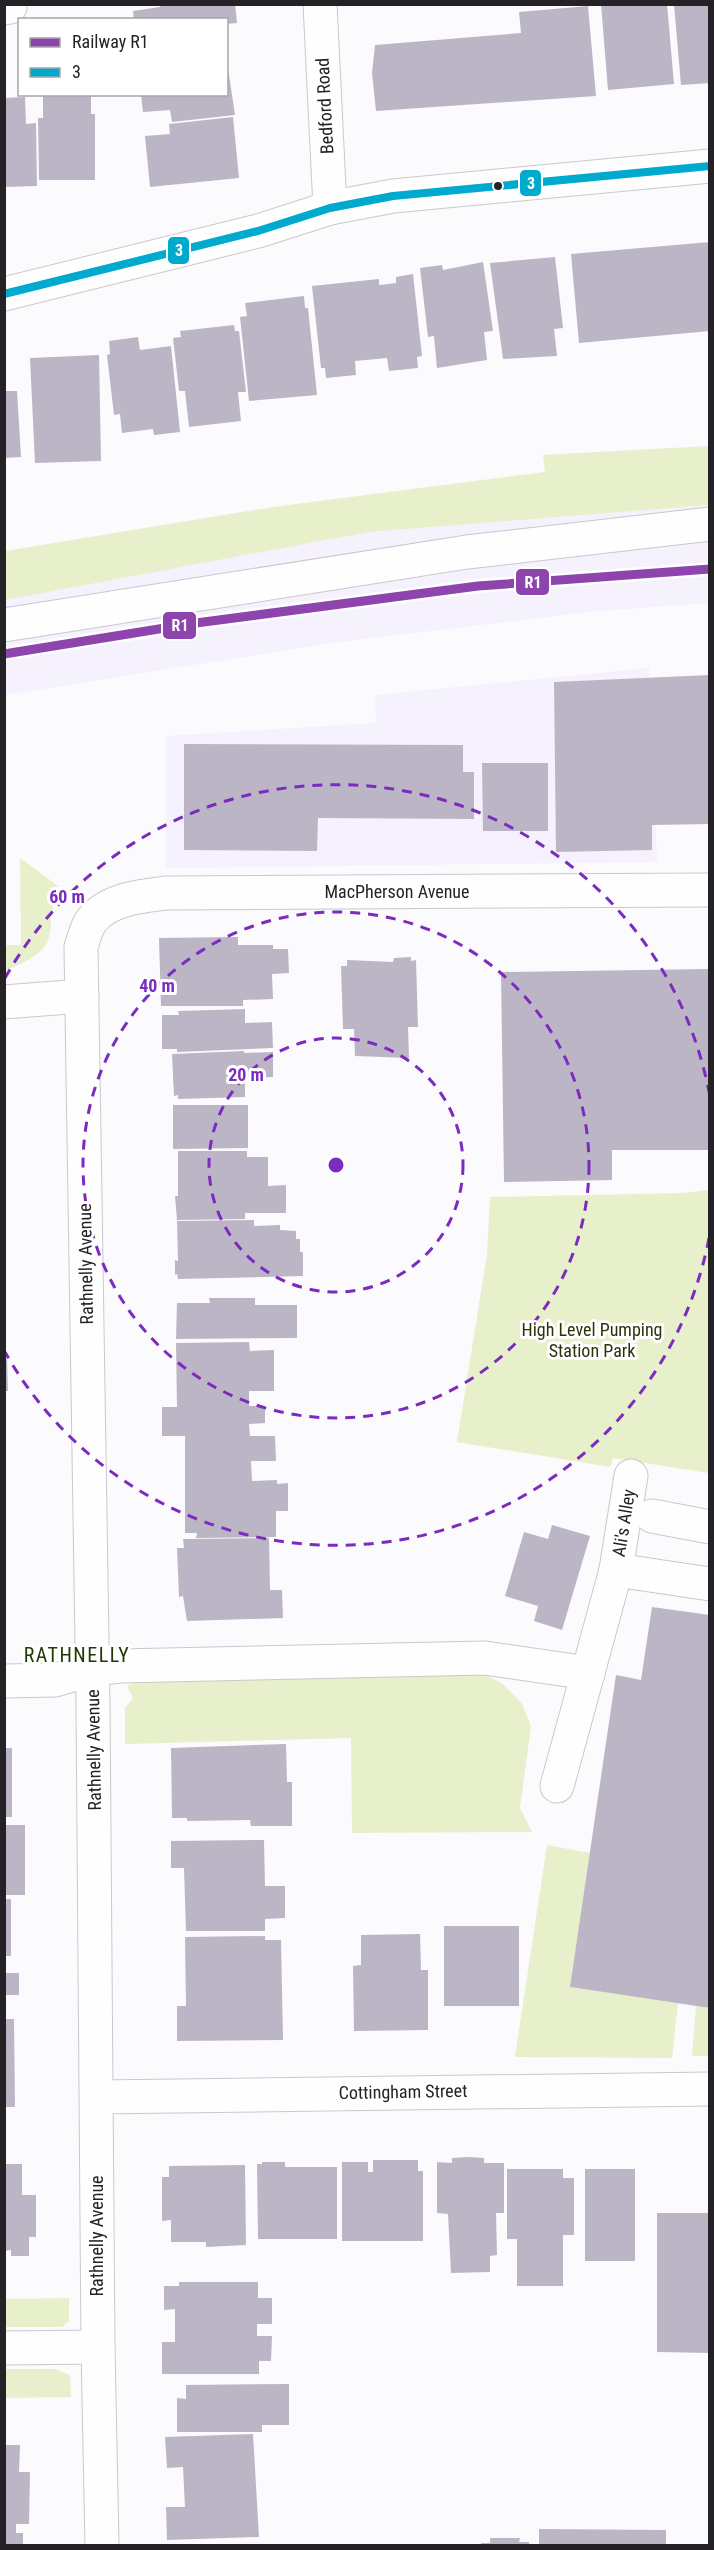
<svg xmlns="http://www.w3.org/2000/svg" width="714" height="2550" font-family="'Roboto Condensed',sans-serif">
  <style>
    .built { fill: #f5f1fd }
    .green { fill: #e7f0cb }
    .building { fill: #bcb5c6 }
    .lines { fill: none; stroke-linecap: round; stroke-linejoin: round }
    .minor-casing { stroke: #cac8cb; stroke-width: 35 }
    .minor { stroke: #fefeff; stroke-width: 33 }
    .bus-1-casing { stroke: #fff; stroke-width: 12 }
    .bus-1 { stroke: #00a9ce; stroke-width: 8 }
    .rail-1-casing { stroke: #fff; stroke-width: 14 }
    .rail-1 { stroke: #8e44ad; stroke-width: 9 }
    .ring { fill: none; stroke: #7b2cbf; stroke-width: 3; stroke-dasharray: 10 8 }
    .bus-dot { fill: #242227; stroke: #fff; stroke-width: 2 }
    .labels { text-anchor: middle; stroke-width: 6; stroke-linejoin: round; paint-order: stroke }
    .street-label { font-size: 18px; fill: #242227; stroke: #fff }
    .park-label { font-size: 18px; fill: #2b3309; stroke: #fff }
    .neighbourhood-label { font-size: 20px; letter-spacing: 1.5px; fill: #223804; stroke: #fff }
    .centre { fill: #7b2cbf; stroke: #fff; stroke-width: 3 }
    .ring-label { font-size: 18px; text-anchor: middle; font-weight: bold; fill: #7b2cbf; stroke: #fff; stroke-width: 6; stroke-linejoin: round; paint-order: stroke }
    .line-badge { stroke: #fff; stroke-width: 2 }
    .badge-label { font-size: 16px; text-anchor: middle; font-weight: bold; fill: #fff }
  </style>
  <rect width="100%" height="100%" fill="#fbfafc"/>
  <g class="built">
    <path d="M709,505V603L597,611L331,643L5,695V600L369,532Z"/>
    <path d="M649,668L657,862L166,868V736L376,723L375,695Z"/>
  </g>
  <g class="green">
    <path d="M709,446V505L369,532L5,600V551L273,507L545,472L543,455Z"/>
    <path d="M20,858L58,886C41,937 68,945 5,971V945H21Z"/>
    <path d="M709,1190V1473L613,1458L610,1467L457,1442L487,1254L490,1197L683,1193Z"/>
    <path d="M484,1674L503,1684L522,1704L531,1726L520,1808L532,1832L352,1833L351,1738L125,1744V1708L133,1698L127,1686L148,1676Z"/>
    <path d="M547,1845L590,1853L570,1987L678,2003L672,2058L515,2057Z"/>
    <path d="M696,2006L709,2008V2056H692Z"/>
    <path d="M69,2298V2321L62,2327H5V2299Z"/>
    <path d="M4,2369H55L70,2375L71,2397L5,2398Z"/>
  </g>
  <g class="building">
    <path d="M161,4H235L237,23L226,24V20H134L133,11L160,7Z"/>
    <path d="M601,4H667L674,84L608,90Z"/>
    <path d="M674,4H710V83L681,85Z"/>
    <path d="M588,6L596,96L376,111L372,73L375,45L521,33L519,12Z"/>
    <path d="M226,55L235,115L172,122L170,110L143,112L141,94H226Z"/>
    <path d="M43,94H91V114H95V180H39L38,118H43Z"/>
    <path d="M25,97L26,124L36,123L37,186L4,187V98Z"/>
    <path d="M233,117L239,178L150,187L145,136L170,134L169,124Z"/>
    <path d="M710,242V331L579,343L571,254Z"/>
    <path d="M555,257L563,328L554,329L557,356L503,359L490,263Z"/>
    <path d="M483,262L493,331L484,332L487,360L437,368L434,336L428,337L420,268L442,265L443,270Z"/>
    <path d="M413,274L422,356L417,357L418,368L389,371L387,358L355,361L356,375L326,378L325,368H321L312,286L379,279V285L396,283V277Z"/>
    <path d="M304,296L305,308H308L317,395L249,401L240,317L247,316L245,303Z"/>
    <path d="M234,325L235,331H239L246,392H238L241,421L189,427L185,391H179L173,338L181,337L180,331Z"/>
    <path d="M138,337L140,350L171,346L180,432L154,435L153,429L122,433L120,414L114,415L107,355L110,354L109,341Z"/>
    <path d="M99,355L101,461L35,463L30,358Z"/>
    <path d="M4,391H17L21,457L4,458Z"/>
    <path d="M710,675V824L652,825V850L556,852L554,682Z"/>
    <path d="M184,744L463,745V772H474V819L318,818L317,851L184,850Z"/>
    <path d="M482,763H548V831H483Z"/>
    <path d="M238,937V945H273V949H288L289,973L272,974L273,999L243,1000V1006H161L159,938Z"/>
    <path d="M411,957V961L416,960L418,1027H408L409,1058L355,1056L354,1029H343L341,966H347V960L393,962L394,958Z"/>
    <path d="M710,969V1150H612V1180L504,1182L501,972Z"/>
    <path d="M245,1009V1023L272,1022L273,1048L177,1052V1049H162V1015H179L178,1011Z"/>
    <path d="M244,1051V1053L273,1052V1077L245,1078V1097L178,1099V1095L174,1096L172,1054Z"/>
    <path d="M173,1105H248V1148L173,1149Z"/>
    <path d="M178,1151H247V1157H268V1186L286,1185V1213H245V1219L177,1220L175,1196H178Z"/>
    <path d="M254,1220V1226L280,1225V1230L296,1231V1239H300V1252H303V1276L178,1279L177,1274L175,1275V1260L178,1261L177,1221Z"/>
    <path d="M209,1298H255V1305H297V1338L176,1339L177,1303H210Z"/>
    <path d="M249,1342L250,1351L274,1350V1391H249V1406H265V1423L249,1424L250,1436H275L276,1461H251L252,1481L277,1480V1484L288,1483V1511H276V1537L196,1538L197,1533H185V1436H162V1407H177L176,1343Z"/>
    <path d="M4,1359H7L8,1391H4Z"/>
    <path d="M552,1525L590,1536L562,1630L534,1621L538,1606L505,1596L524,1532L548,1539Z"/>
    <path d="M269,1538L270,1590H282L283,1618L187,1621L183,1596L179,1597L177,1548H184L183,1539Z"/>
    <path d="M652,1607L710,1615V2008L570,1987L616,1675L641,1680Z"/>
    <path d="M286,1744L287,1782H292V1826H251L250,1820L187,1821V1818H172L171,1748Z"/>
    <rect x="4" y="1748" width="8" height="69"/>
    <rect x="4" y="1825" width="21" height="70"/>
    <path d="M264,1840L265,1886H285V1918L265,1919V1931H186L184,1868H171V1841Z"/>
    <rect x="4" y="1899" width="7" height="57"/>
    <rect x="444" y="1926" width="75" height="80"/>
    <path d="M420,1934L421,1970H428V2030L354,2031L353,1966L361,1965V1935Z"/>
    <path d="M265,1936V1940H281L283,2040L177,2041V2006H186L185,1937Z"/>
    <rect x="4" y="1973" width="15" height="22"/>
    <path d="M4,2019H14L15,2107H4Z"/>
    <path d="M469,2157L484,2158V2163H504V2213H496L497,2255L490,2256V2272L451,2273L448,2214L437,2213V2162L452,2163V2158Z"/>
    <path d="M373,2160H418V2171H423V2241H342V2162H368V2172H373Z"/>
    <path d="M262,2162H285V2167H337V2239H258L257,2164H262Z"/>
    <path d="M4,2164H22V2195H36V2237H29V2256H11V2250L4,2251Z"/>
    <path d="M245,2165L246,2245L206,2247V2242H171V2220L162,2221V2177H169V2166Z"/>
    <path d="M507,2169H563V2178H574V2235H563V2286H517V2239H507Z"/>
    <rect x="585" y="2169" width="50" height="92"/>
    <path d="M657,2213H710V2353L657,2352Z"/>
    <path d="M179,2282H258V2298H272V2324H257V2336H272L271,2361H259V2374H162V2342H175V2309L164,2310V2286H179Z"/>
    <path d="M289,2384V2425H262V2432H177V2398L186,2399V2385Z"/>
    <path d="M253,2434L259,2537L167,2540L166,2507H185L183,2467L167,2468L165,2437Z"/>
    <path d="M4,2445H20L19,2472H30L29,2524H16V2533H23V2546H4Z"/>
    <path d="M539,2529L666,2530V2546H539Z"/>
    <path d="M490,2538H520L519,2542H529V2546H481V2543H490Z"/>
  </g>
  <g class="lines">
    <defs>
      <g id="minor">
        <path d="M320,4L330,208"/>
        <path d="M4,8L10,7"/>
        <path d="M4,294L258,231L330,208L393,196L710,166"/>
        <path d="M4,625L467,552L710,524"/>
        <path d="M4,1002L82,996"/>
        <path d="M652,1516L710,1527"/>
        <path d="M616,1570L631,1476"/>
        <path d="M4,1681L55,1680L93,1669L120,1666L485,1658L588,1673"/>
        <path d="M557,1786L616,1570L710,1584"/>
        <path d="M97,2097L710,2089"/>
        <path d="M4,2348L98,2347"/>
        <path d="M102,2546L98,2347L93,1705L81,947C84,939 86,927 92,920C109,899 141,896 166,893L710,890"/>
      </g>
    </defs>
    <use href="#minor" class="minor-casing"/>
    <use href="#minor" class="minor"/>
    <defs>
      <path id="bus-1" d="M4,294L258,231L330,208L393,196L710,166"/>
    </defs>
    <use href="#bus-1" class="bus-1-casing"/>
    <use href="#bus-1" class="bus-1"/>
    <defs>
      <path id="rail-1" d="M4,654L196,623L478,586L710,569"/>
    </defs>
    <use href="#rail-1" class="rail-1-casing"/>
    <use href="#rail-1" class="rail-1"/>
  </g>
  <g class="ring">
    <circle cx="336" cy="1165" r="127"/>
    <circle cx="336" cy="1165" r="253"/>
    <path d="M709 1238A380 380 0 0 1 5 1352M5 978A380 380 0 0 1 709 1092"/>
  </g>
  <circle class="bus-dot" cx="498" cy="186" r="5"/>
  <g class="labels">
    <g class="street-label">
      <text transform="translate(325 106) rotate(-93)" y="6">Bedford Road</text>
      <text x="397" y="898">MacPherson Avenue</text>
      <text transform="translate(86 1264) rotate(-91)" y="6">Rathnelly Avenue</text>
      <text transform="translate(624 1523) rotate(-81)" y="6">Ali's Alley</text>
      <text transform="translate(94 1750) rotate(-91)" y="6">Rathnelly Avenue</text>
      <text transform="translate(403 2092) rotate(-1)" y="6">Cottingham Street</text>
      <text transform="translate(97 2236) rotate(-90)" y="6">Rathnelly Avenue</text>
    </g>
    <g class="park-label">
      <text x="592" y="1336">High Level Pumping<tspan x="592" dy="21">Station Park</tspan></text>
    </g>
    <g class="neighbourhood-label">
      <text x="77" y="1662">RATHNELLY</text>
    </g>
  </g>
  <circle cx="336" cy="1165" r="9" class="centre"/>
  <g class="ring-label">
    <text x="67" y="903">60 m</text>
    <text x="157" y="992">40 m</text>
    <text x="246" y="1081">20 m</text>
  </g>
  <g class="line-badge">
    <rect x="519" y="169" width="23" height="28" rx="6" fill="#00a9ce"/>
    <rect x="167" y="236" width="23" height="29" rx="6" fill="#00a9ce"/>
    <rect x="515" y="568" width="35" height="28" rx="6" fill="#8e44ad"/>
    <rect x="162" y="611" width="35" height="29" rx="6" fill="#8e44ad"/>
  </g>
  <g class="badge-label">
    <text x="531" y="189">3</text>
    <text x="179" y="256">3</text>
    <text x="533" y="588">R1</text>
    <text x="180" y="631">R1</text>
  </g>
  <rect width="714" height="2550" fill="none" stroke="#242227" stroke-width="12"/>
  <rect x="18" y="18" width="210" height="78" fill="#ffffff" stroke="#a7a7a9" stroke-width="1.5"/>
  <rect x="30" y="38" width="30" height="9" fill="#8e44ad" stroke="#a7a7a9" stroke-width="1.5"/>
  <text x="72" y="48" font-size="18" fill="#242227">Railway R1</text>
  <rect x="30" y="68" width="30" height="9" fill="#00a9ce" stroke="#a7a7a9" stroke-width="1.5"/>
  <text x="72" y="78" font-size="18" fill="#242227">3</text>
</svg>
